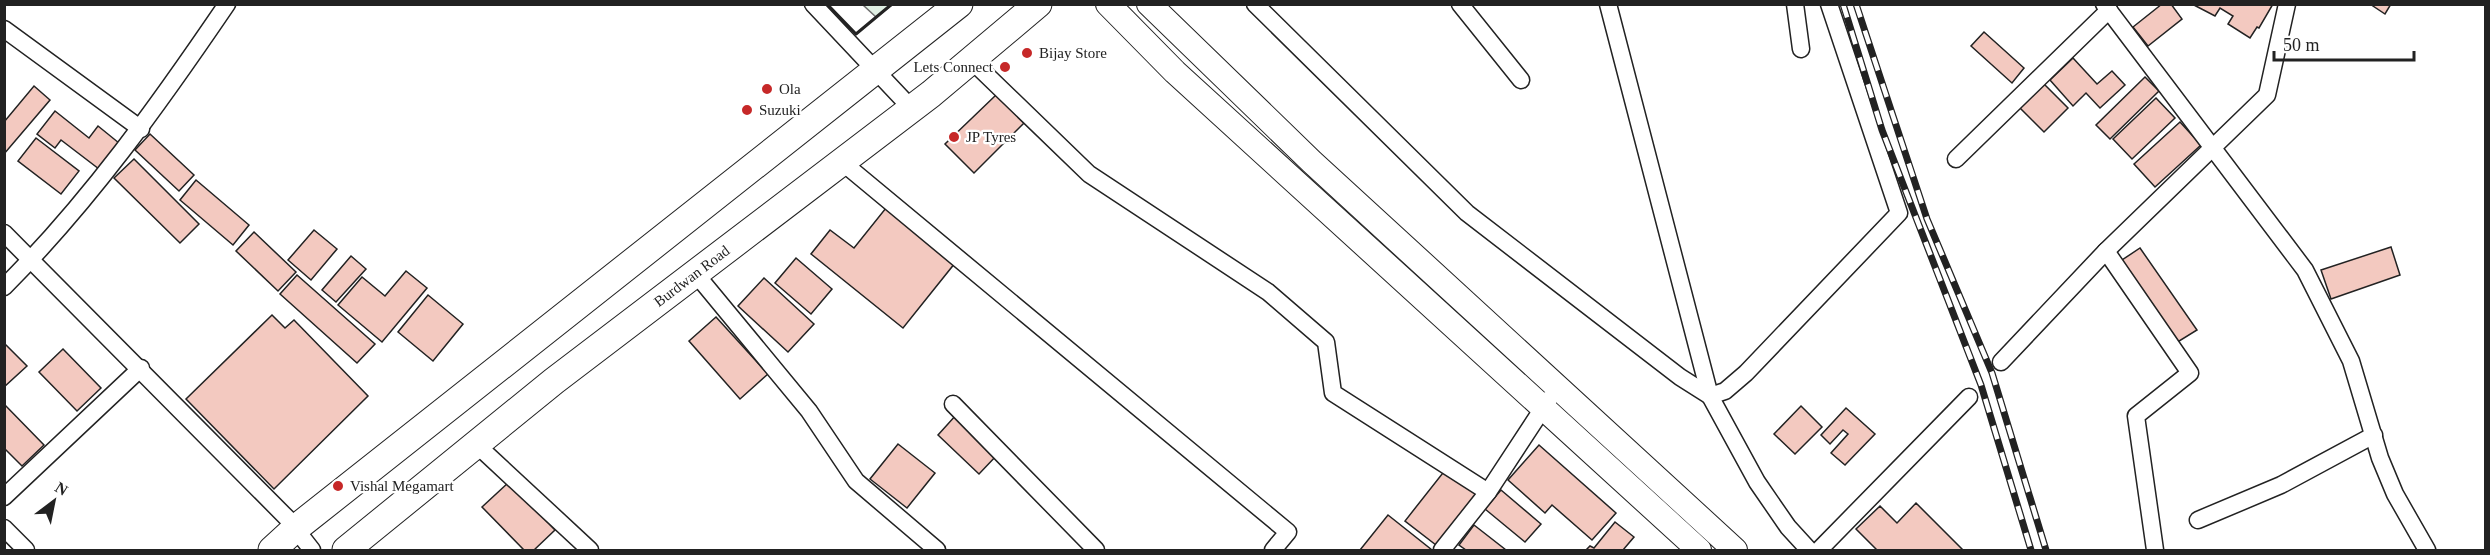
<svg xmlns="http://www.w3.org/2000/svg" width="2490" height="555" font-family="'Times New Roman',serif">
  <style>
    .green { fill: #e0efe3; stroke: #6f6f6f; stroke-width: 1.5 }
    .building { fill: #f3c9c0; stroke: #222; stroke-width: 1.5 }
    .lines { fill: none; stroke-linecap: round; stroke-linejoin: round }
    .street-casing { stroke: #222; stroke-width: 19 }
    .secondary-casing { stroke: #222; stroke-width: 26 }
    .primary-casing { stroke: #222; stroke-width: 29 }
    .street { stroke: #fff; stroke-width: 16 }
    .secondary { stroke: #fff; stroke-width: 24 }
    .primary { stroke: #fff; stroke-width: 27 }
    .rail-casing { stroke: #222; stroke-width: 7 }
    .rail { stroke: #fff; stroke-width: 4.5; stroke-dasharray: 14; stroke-linecap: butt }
    .wall { stroke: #222; stroke-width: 3 }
    .poi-dot { fill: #c62828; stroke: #fff; stroke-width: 2 }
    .labels { text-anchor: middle; stroke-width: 4.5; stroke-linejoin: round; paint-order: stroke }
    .poi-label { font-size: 15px; fill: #222; stroke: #fff; text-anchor: start }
    .street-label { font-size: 15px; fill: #222; stroke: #fff }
  </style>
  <rect width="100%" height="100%" fill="#fff"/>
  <path class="green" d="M863,5H892L876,17Z"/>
  <g class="building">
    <path d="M2162,4H2171L2182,19L2148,46L2133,27Z"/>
    <path d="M2192,4H2273L2259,28L2257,27L2250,38L2228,24L2233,16L2220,8L2215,16Z"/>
    <path d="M2370,4H2391L2385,14Z"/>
    <path d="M1984,32L2024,68L2012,83L1971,46Z"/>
    <path d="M2073,58L2097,84L2112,71L2125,85L2100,108L2086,93L2073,106L2050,80Z"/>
    <path d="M2145,77L2159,91L2110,139L2096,125Z"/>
    <path d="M2044,84L2068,108L2044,132L2020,108Z"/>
    <path d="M34,86L50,100L4,154V122Z"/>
    <path d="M996,95L1024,123L974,173L945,144Z"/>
    <path d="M2156,98L2175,118L2132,159L2113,139Z"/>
    <path d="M55,111L89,138L98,126L119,143L99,169L61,140L55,148L37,134Z"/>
    <path d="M2180,122L2201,145L2155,187L2134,164Z"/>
    <path d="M150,134L194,175L179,191L135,150Z"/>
    <path d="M36,138L79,171L61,194L18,161Z"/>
    <path d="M134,159L199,224L180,243L114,178Z"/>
    <path d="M196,180L249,225L233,245L180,200Z"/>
    <path d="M886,208L955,263L903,328L811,254L830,230L854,248Z"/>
    <path d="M314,230L337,249L311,280L288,260Z"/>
    <path d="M254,232L296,272L278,291L236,251Z"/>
    <path d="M2391,247L2400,275L2331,299L2321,270Z"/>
    <path d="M2140,248L2197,330L2176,343L2119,262Z"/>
    <path d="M351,256L366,269L336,302L322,290Z"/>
    <path d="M796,258L832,289L811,314L775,283Z"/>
    <path d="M406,271L427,288L382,342L338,305L362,277L385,296Z"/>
    <path d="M297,275L375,344L357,363L280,294Z"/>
    <path d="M764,278L814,324L788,352L738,306Z"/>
    <path d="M428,295L463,324L433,361L398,332Z"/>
    <path d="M272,315L285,328L294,320L368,396L274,489L186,399Z"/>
    <path d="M716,317L768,374L740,399L689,341Z"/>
    <path d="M4,343L27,366L4,387Z"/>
    <path d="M63,349L101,388L77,411L39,372Z"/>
    <path d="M4,404L44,445L22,466L4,448Z"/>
    <path d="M1801,406L1822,427L1795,454L1774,434Z"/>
    <path d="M1846,408L1875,434L1845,465L1831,453L1848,434L1843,430L1830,444L1821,435Z"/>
    <path d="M956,415L997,455L979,474L938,435Z"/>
    <path d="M898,444L935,473L907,508L870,479Z"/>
    <path d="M1539,445L1616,513L1592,540L1552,505L1545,513L1508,480Z"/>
    <path d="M1446,469L1477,493L1436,545L1405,521Z"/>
    <path d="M509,482L555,530L534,550H524L482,507Z"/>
    <path d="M1501,490L1541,524L1525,542L1485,509Z"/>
    <path d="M1916,503L1963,550H1877L1856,529L1880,506L1897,523Z"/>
    <path d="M1388,515L1432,550H1360Z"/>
    <path d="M1615,522L1634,537L1623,550H1586L1590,546L1594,548Z"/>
    <path d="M1474,525L1506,550H1466L1459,545Z"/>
  </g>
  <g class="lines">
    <defs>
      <g id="street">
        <path d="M813,4L912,109"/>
        <path d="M1255,4L1467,213L1680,377L1710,396L1725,391L1746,373L1899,213L1829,4"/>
        <path d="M1460,4L1521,80"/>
        <path d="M1608,4L1710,396L1757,482L1788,527L1809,550"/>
        <path d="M1795,4L1801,49"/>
        <path d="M2104,4L2305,270L2351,361L2380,458L2395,494L2427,550"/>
        <path d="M4,29L141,129"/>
        <path d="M971,60L1089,174L1268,292L1326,342L1333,393L1488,492"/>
        <path d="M1956,159L2109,10"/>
        <path d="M842,162L1288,532L1273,550"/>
        <path d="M4,233L287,518L312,550"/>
        <path d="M2106,251L2190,373L2136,416L2155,550"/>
        <path d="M695,273L809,411L856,481L937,550"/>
        <path d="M4,287C90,201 159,104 227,4"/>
        <path d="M2001,362L2106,251L2267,95L2287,4"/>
        <path d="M953,404L1096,550"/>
        <path d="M478,446L590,550"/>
        <path d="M4,497L141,368"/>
        <path d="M2198,520L2281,485L2374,435"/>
        <path d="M4,528L26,550"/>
        <path d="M1442,550L1488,492L1549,399"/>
        <path d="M1819,550L1969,397"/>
      </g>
      <g id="secondary">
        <path d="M1108,4L1175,72L1699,550"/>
        <path d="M1149,4L1312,162L1735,550"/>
      </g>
      <g id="primary">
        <path d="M272,550L296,528L959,4"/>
        <path id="s1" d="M346,550L554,381L931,94L1038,4"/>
      </g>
    </defs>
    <use href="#street" class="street-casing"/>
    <use href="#secondary" class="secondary-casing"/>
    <use href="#primary" class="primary-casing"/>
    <use href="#street" class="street"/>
    <use href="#secondary" class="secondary"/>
    <use href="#primary" class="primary"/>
    <defs>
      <g id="rail">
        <path d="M1843,4L1882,130L1981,385L2031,550"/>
        <path d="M1856,4L1927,219L1992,373L2046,550"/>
      </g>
    </defs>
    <use href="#rail" class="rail-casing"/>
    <use href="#rail" class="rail"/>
    <path class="wall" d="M827,4L856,34L892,4"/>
  </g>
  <g class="poi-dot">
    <circle cx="1027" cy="53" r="6"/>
    <circle cx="1005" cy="67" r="6"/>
    <circle cx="767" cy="89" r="6"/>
    <circle cx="747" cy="110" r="6"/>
    <circle cx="954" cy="137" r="6"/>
    <circle cx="338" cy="486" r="6"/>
  </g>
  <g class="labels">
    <g class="poi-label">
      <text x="1039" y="58">Bijay Store</text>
      <text x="993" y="72" text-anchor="end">Lets Connect</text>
      <text x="779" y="94">Ola</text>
      <text x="759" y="115">Suzuki</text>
      <text x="966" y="142">JP Tyres</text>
      <text x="350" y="491">Vishal Megamart</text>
    </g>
    <g class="street-label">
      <text dy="5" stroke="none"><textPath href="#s1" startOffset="441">Burdwan Road</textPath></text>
    </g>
  </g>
  <rect width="2490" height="555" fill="none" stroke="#222222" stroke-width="12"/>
  <g transform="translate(54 501) rotate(32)" stroke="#ffffff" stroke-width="4.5" paint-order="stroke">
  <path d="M0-4.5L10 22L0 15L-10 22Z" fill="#222222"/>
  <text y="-9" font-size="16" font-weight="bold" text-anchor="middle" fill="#222222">N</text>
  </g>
  <path d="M2274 51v9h140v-9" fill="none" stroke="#222222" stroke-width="3"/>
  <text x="2283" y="51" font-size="18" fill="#222222" stroke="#ffffff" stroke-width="4.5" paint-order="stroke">50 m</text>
</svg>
